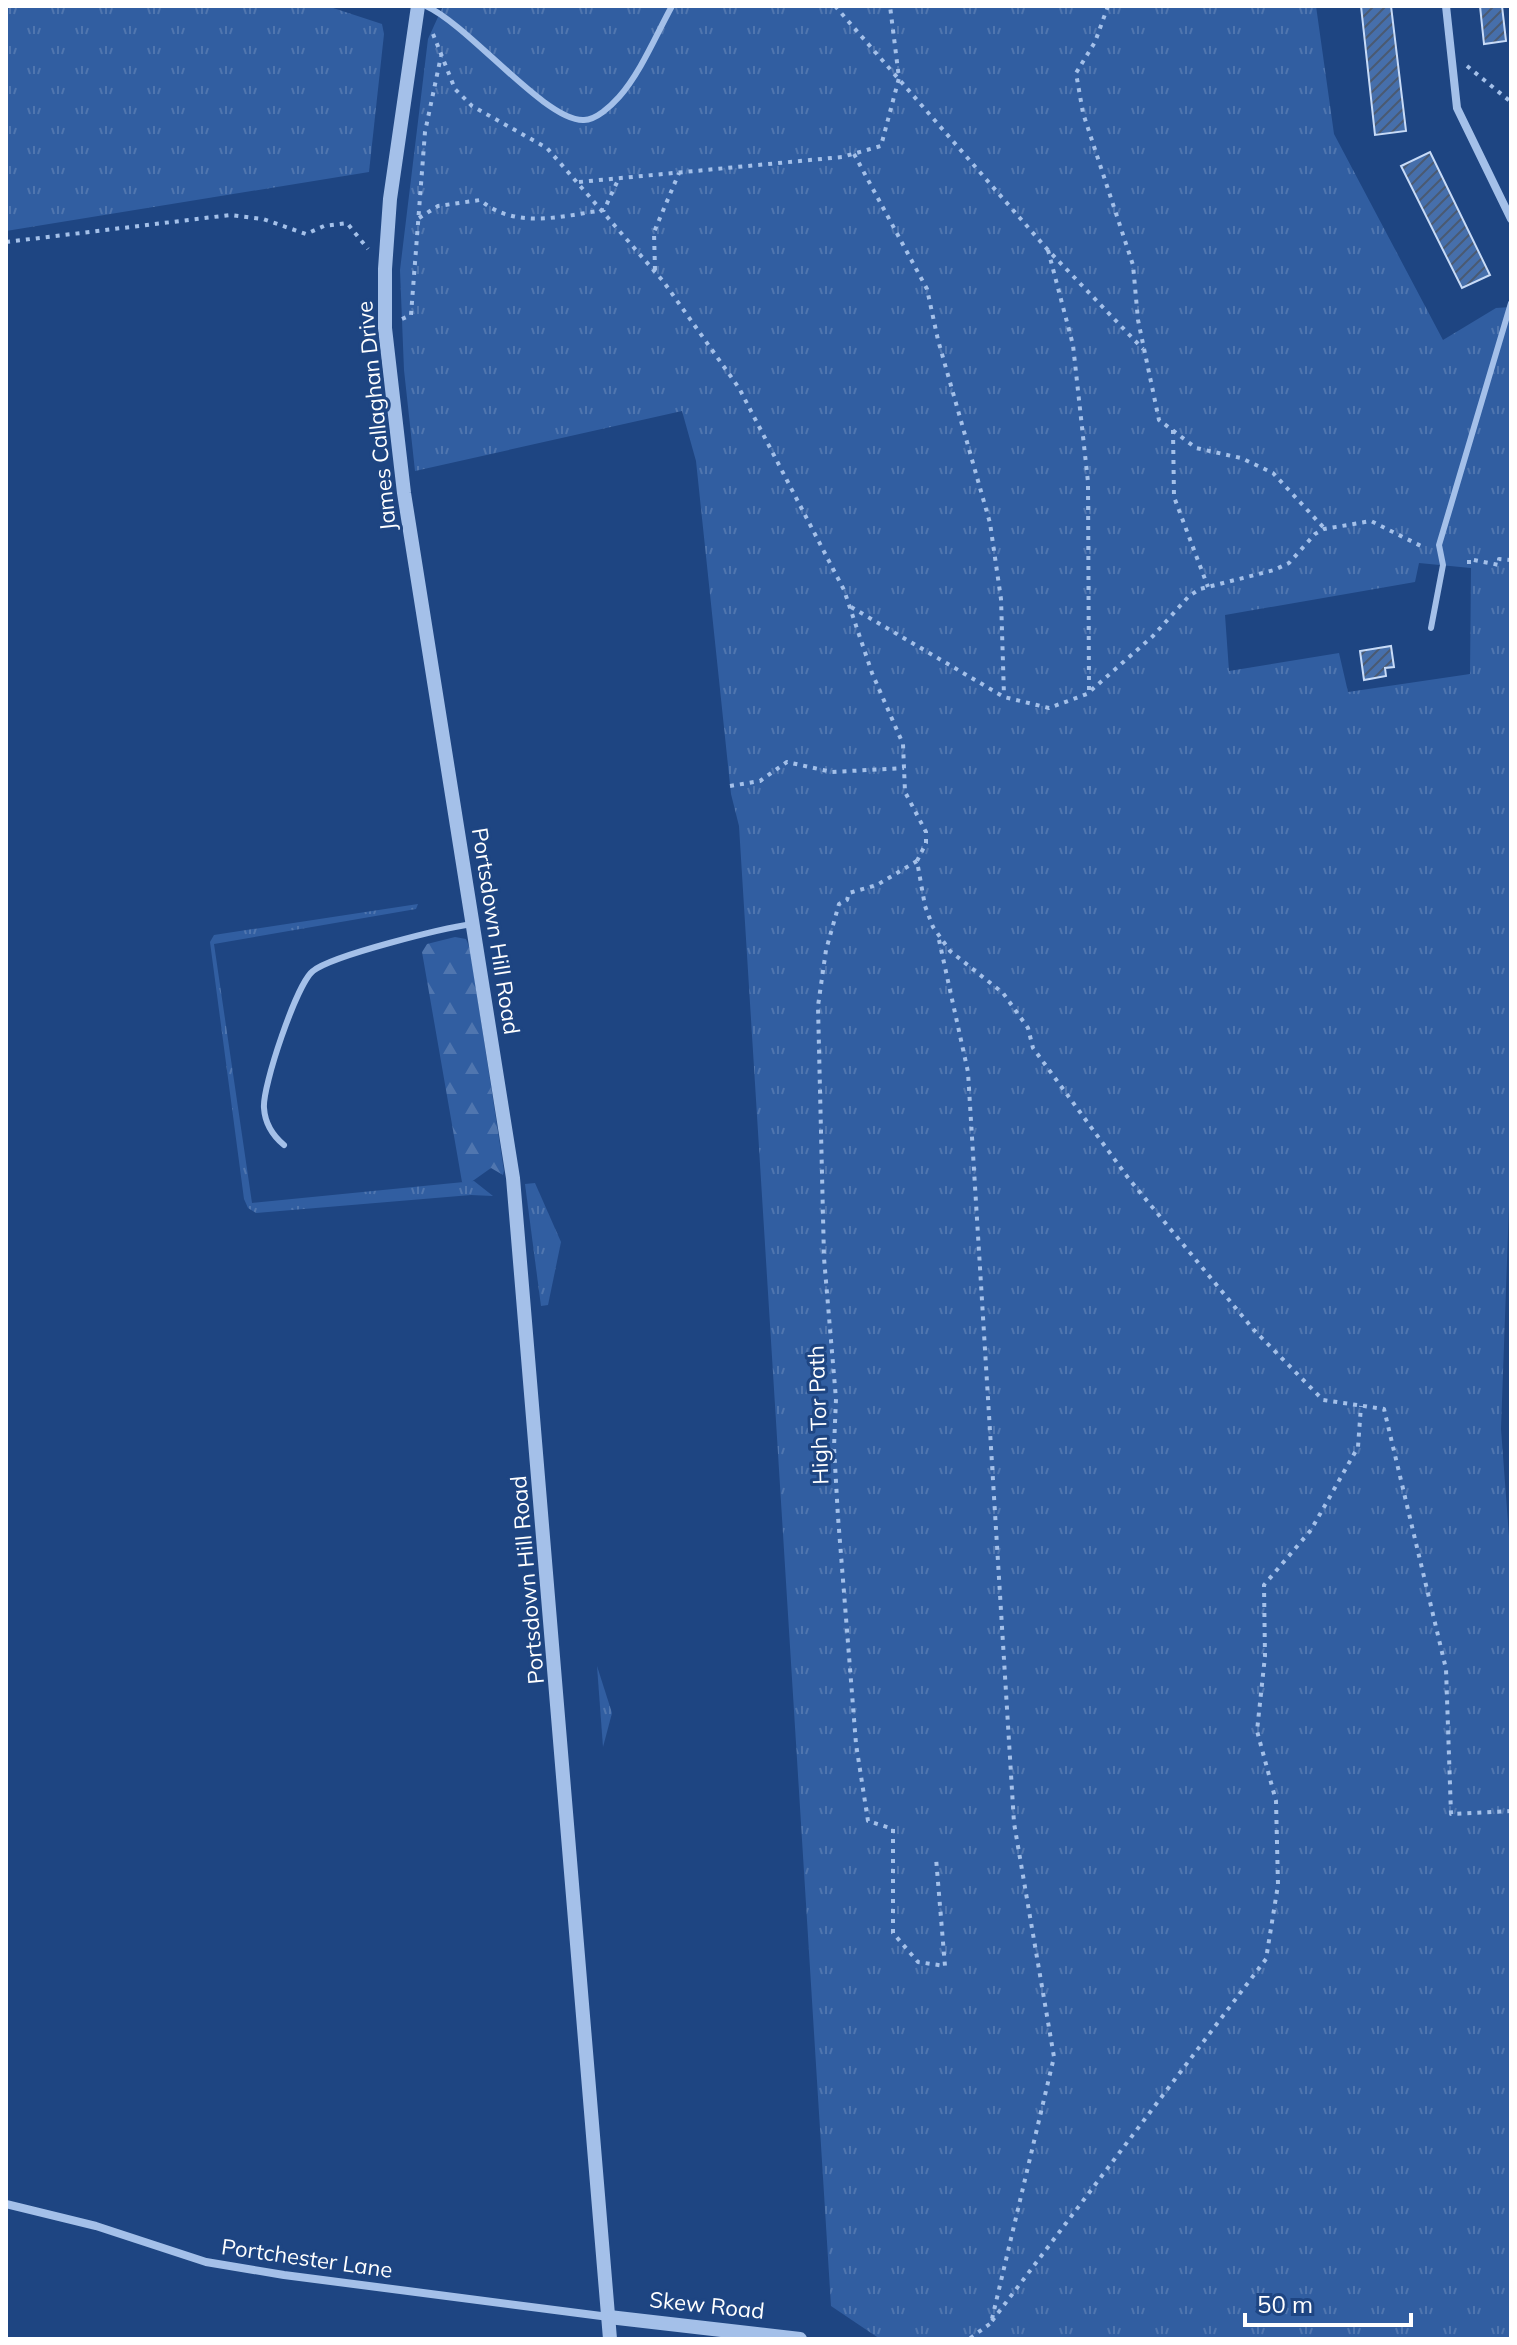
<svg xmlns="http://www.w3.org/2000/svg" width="1517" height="2345" font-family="Mulish,sans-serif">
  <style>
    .grass { fill: url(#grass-tufts); fill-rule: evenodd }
    .forest { fill: url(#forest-firs) }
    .building { fill: url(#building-hatch); stroke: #c8dbf7; stroke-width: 2 }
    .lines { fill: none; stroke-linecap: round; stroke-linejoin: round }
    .path { stroke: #a4c0e9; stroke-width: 4; stroke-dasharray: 4 6; stroke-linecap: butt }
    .service { stroke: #a4c0e9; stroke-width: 6 }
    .minor { stroke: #a4c0e9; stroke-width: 8 }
    .tertiary { stroke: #a4c0e9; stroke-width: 14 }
    .labels { text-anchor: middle; stroke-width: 6; stroke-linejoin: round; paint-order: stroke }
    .street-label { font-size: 22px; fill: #fff; stroke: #1e4582 }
  </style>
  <defs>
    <pattern id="grass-tufts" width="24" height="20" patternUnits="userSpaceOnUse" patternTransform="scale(2)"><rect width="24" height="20" fill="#315ea1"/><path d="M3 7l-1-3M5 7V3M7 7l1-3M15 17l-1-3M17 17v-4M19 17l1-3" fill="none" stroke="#5076af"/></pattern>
    <pattern id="forest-firs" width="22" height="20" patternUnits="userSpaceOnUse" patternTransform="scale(2)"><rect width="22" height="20" fill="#315ea1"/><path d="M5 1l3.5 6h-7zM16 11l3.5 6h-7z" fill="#5076af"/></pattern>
    <pattern id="building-hatch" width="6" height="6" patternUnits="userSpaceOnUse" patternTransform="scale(2)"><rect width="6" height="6" fill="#466fab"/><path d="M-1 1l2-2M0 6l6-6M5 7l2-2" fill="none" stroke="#4a5a72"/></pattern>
  </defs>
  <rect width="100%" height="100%" fill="#1e4582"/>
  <g class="grass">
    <path d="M6,6H327L382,24L384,34L369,172L6,231Z"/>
    <path d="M443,6H1316L1334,134L1443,340L1496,308L1511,307V1149L1501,1429L1511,1563V2339H880L831,2306L739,826L731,794L696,461L682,411L415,471L404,370L400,270L428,39ZM1419,563L1471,568L1470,674L1348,692L1339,653L1229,671L1225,615L1415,582Z"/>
    <path d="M418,904L416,909L214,944L252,1203L474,1181L493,1196L471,1195L256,1213L248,1208L244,1199L210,942L214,935Z"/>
    <path d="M535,1183L561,1242L548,1305L541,1306L525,1184Z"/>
    <path d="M597,1666L612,1713L603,1747Z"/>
  </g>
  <path class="forest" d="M455,937L466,939L470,949L504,1171L503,1175L491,1168L467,1185L462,1182L422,952L427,944Z"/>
  <g class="building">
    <path d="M1361,6H1391L1406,131L1375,135Z"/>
    <path d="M1480,6H1502L1506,41L1484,44Z"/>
    <path d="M1430,152L1490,275L1462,288L1401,166Z"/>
    <path d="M1391,646L1394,667L1385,668L1386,676L1364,680L1360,651Z"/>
  </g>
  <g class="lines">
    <g class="path">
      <path d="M835,6L1047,249L1143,349"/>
      <path d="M1108,6L1095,42L1076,73L1083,113L1133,265L1138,320L1159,420L1196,448L1241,458L1273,473L1324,528"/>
      <path d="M433,34L455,89L472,106L547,148L663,281L739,388L844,590L872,673L903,744L905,792L926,832V843L917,861L925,906L933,927L950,951L1003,993L1028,1028L1033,1048L1129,1179L1253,1329L1323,1400L1384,1409L1446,1669L1451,1814L1511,1811"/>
      <path d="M1467,66L1511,102"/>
      <path d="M854,154L927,289L938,340L990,523L1001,599L1004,696"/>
      <path d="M579,182L842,157L881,146L899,78L890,6"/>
      <path d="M419,218L438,206L480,200C516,230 562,216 604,210L619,178"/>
      <path d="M6,242L230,215L263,219L306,234L324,226L347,223L368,249"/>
      <path d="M1048,250L1073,345L1088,482L1089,692"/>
      <path d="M655,270L654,232L679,173"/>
      <path d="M402,319L411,315L425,132L441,56"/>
      <path d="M1173,430L1174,497L1208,587"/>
      <path d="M1469,564V559L1499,565V559L1511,560"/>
      <path d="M851,607L1004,697L1049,708L1087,694L1153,636L1189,596L1200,589L1274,570L1289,563L1315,534L1324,529L1371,521L1425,548"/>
      <path d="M730,786L760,781L787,762L832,772L904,768"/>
      <path d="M917,861L877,885L849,893L847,900L839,904L826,950L818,1006L824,1258L836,1399L834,1447L838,1517L856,1744L868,1821L893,1829V1933L918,1962L945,1966L936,1858"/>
      <path d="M939,940L968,1072L1014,1823L1054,2057L991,2323L969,2339"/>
      <path d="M992,2321L1266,1959L1278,1885L1276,1801L1257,1731L1265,1656L1264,1585L1311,1530L1358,1447L1361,1406"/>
      <path d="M861,2339H878"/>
    </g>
    <g class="service">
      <path d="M426,6C470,26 546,122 584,120C596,120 611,106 619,97C641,72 656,35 672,6"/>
      <path d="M1431,628L1443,565L1439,545L1511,303"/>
      <path d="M284,1145C272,1135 265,1123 264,1108C262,1087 297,983 313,971C333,955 444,928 472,924"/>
    </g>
    <g class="minor">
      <path d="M1446,6L1457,108L1511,219"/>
      <path d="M6,2204L96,2226L206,2262L284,2275L609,2317"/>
    </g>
    <g class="tertiary">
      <path d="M418,6L390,199L385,269V328L404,493L513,1178L610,2339"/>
      <path d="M609,2317L800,2339"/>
    </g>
  </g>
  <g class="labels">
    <g class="street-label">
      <text transform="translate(376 416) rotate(-96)" y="8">James Callaghan Drive</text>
      <text transform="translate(496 931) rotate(81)" y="8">Portsdown Hill Road</text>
      <text transform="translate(818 1415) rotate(-92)" y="8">High Tor Path</text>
      <text transform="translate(527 1580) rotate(-95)" y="8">Portsdown Hill Road</text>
      <text transform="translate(307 2258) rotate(8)" y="8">Portchester Lane</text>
      <text transform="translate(707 2305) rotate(6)" y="8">Skew Road</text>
    </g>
  </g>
  <rect width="1517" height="2345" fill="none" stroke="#ffffff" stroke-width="16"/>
  <path d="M1245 2313v12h166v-12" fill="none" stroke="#ffffff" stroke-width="4"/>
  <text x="1257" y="2313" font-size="24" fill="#ffffff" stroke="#1e4582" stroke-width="6" paint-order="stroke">50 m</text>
</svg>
